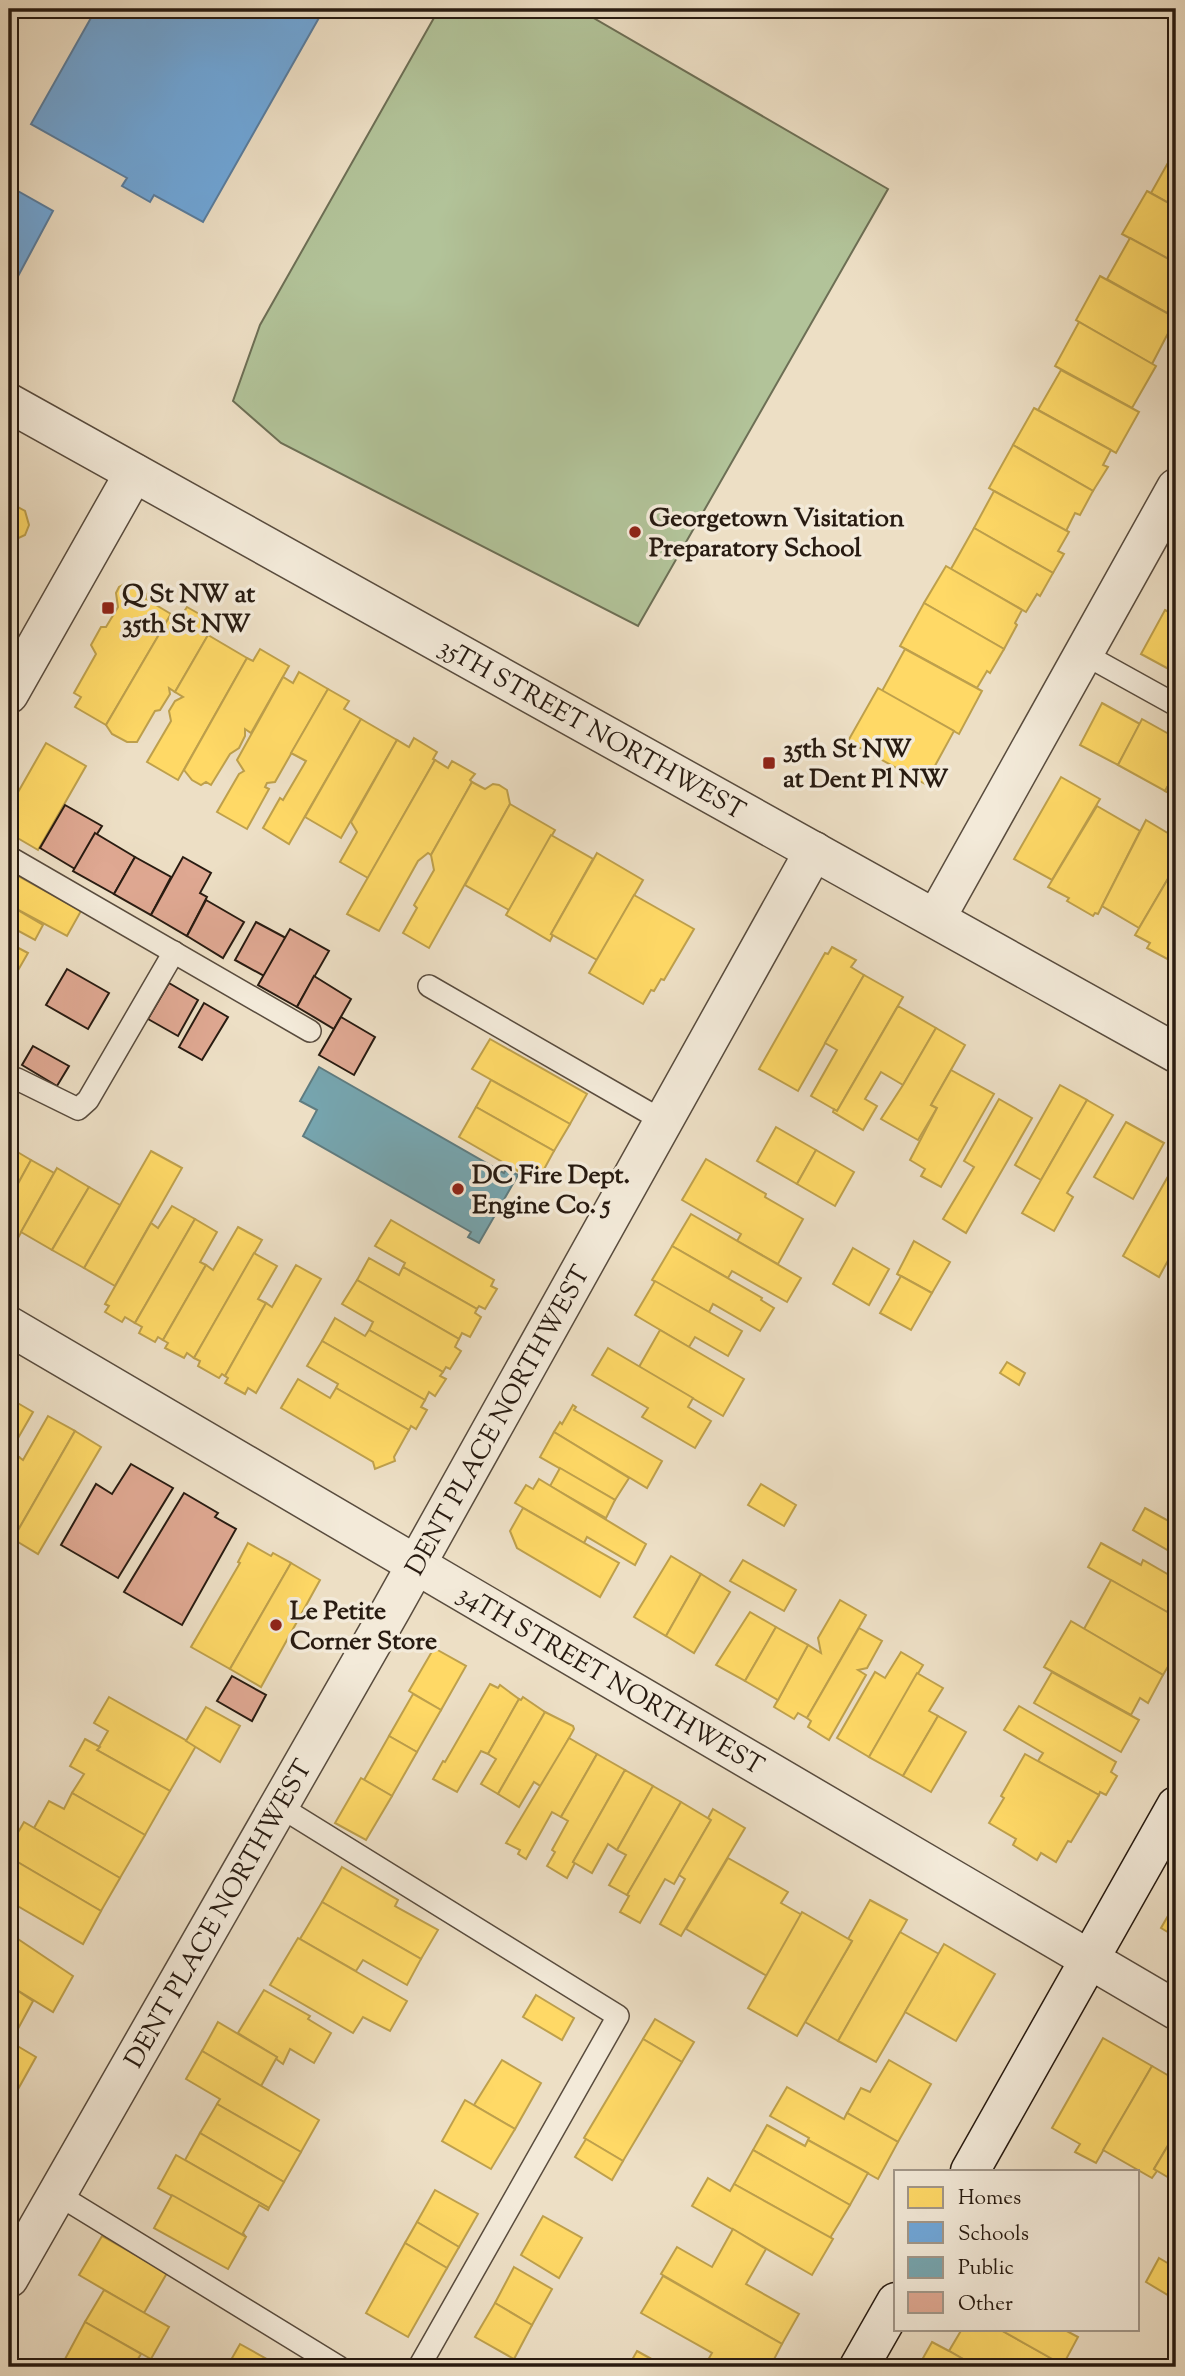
<svg xmlns="http://www.w3.org/2000/svg" width="1185" height="2376" font-family="'Sorts Mill Goudy',serif">
  <style>
    .green { fill: #b2c399; stroke: #6d6f55; stroke-width: 2 }
    .homes { fill: #ffd966; stroke: #bea04c; stroke-width: 2 }
    .schools { fill: #6fa8dc; stroke: #5a7e9f; stroke-width: 2 }
    .public { fill: #76a5af; stroke: #5f7c80; stroke-width: 2 }
    .building { fill: #dfa892; stroke: #281b11; stroke-width: 2 }
    .lines { fill: none; stroke-linecap: round; stroke-linejoin: round }
    .service-casing { stroke: #594c3e; stroke-width: 24 }
    .minor-casing { stroke: #594c3e; stroke-width: 41 }
    .tertiary-casing { stroke: #594c3e; stroke-width: 41 }
    .secondary-casing { stroke: #281b11; stroke-width: 41 }
    .service { stroke: #f3ead9; stroke-width: 21 }
    .minor { stroke: #f3ead9; stroke-width: 38 }
    .tertiary { stroke: #f3ead9; stroke-width: 38 }
    .secondary { stroke: #f3ead9; stroke-width: 38 }
    .poi-dot { fill: #8f2418; stroke: #f3ead9; stroke-width: 2.5 }
    .labels { text-anchor: middle; stroke-width: 7; stroke-linejoin: round; paint-order: stroke }
    .poi-label { font-size: 26px; font-weight: bold; fill: #281b11; stroke: #f3ead9; text-anchor: start }
    .street-label { font-size: 26px; fill: #281b11; stroke: #f3ead9 }
  </style>
  <rect width="100%" height="100%" fill="#eddfc5"/>
  <filter id="stains"><feTurbulence type="fractalNoise" baseFrequency=".00286" numOctaves="4"/><feColorMatrix values="0 0 0 0 .2 0 0 0 0 .09 0 0 0 0 .02 0 0 0 .5 -.17"/></filter>
  <radialGradient id="worn" r=".72"><stop offset=".6" stop-color="#630" stop-opacity="0"/><stop offset="1" stop-color="#630" stop-opacity=".3"/></radialGradient>
  <path class="green" d="M439,9H578L888,189L638,626L281,443L233,401L260,325Z"/>
  <g class="homes">
    <path d="M1176,138V153L1170,150Z"/>
    <path d="M1174,152L1176,153V207L1151,193Z"/>
    <path d="M1147,191L1176,207V263L1122,234Z"/>
    <path d="M1130,238L1176,263V318L1107,279Z"/>
    <path d="M1100,276L1176,318L1152,364L1076,320Z"/>
    <path d="M1079,322L1156,366L1132,408L1055,366Z"/>
    <path d="M1061,370L1139,412L1116,453L1038,410Z"/>
    <path d="M1034,408L1111,450L1103,465L1108,467L1093,491L1013,445Z"/>
    <path d="M1013,445L1093,491L1080,515L1075,513L1066,531L989,488Z"/>
    <path d="M994,491L1069,532L1058,551L1064,554L1053,573L974,528Z"/>
    <path d="M9,502L25,511L29,525L25,535L12,541L9,547Z"/>
    <path d="M974,528L1053,573L1040,596L1037,594L1026,612L951,569Z"/>
    <path d="M946,566L1022,610L1015,623L1017,625L1004,649L924,603Z"/>
    <path d="M128,582H135L141,586L146,594V599L171,614L106,725L75,707L81,697L74,693L96,654L91,645L101,627H106L118,607L116,593L119,587Z"/>
    <path d="M924,603L1004,649L990,673L987,671L977,688L900,646Z"/>
    <path d="M187,607L215,623L175,692L169,688L170,694L160,710L155,711L137,742H127L112,734L106,725L171,614L180,618Z"/>
    <path d="M1165,610L1176,616V673L1141,654Z"/>
    <path d="M208,635L247,658L178,780L147,762L171,721L169,711L175,701L183,697L175,692Z"/>
    <path d="M260,649L289,666L251,733L245,729V736L239,748L230,754L211,785L206,782L201,785L192,780L184,770L247,658L253,661Z"/>
    <path d="M905,649L982,691L959,734L882,691Z"/>
    <path d="M299,672L328,689L275,782L267,783L265,787L269,789L247,829L217,812L239,774L244,771L237,760L283,677L293,683Z"/>
    <path d="M878,688L954,731L925,784L848,741Z"/>
    <path d="M328,689L349,701L344,709L361,719L289,844L263,828L280,798L283,800L306,761L291,753Z"/>
    <path d="M1102,703L1140,724L1118,765L1080,745Z"/>
    <path d="M361,719L397,740L341,838L305,817Z"/>
    <path d="M1142,719L1176,738V772L1165,791L1118,765Z"/>
    <path d="M414,738L437,752L433,759L435,760L368,878L340,862L357,832L351,822L397,740L409,747Z"/>
    <path d="M46,743L86,766L38,850L9,833V808Z"/>
    <path d="M435,760L448,768L452,761L475,774L470,780L472,782L431,855L428,853L418,861L379,931L347,914Z"/>
    <path d="M1176,772V797L1165,791Z"/>
    <path d="M1061,777L1100,799L1052,880L1014,859Z"/>
    <path d="M472,782L485,789L493,784L499,785L507,790L510,804L429,948L403,933L417,908L414,905L434,870L431,855Z"/>
    <path d="M510,804L555,830L509,910L465,885Z"/>
    <path d="M1097,806L1140,831L1098,914L1095,913L1093,916L1067,901L1069,898L1048,887Z"/>
    <path d="M1146,820L1176,838V865L1139,928L1102,906Z"/>
    <path d="M551,835L593,859L551,934L553,935L550,941L506,915Z"/>
    <path d="M597,853L643,880L597,960L551,934Z"/>
    <path d="M1176,865V955L1171,961L1147,948L1150,943L1135,935Z"/>
    <path d="M9,871L81,911L67,936L9,905Z"/>
    <path d="M634,895L694,929L664,980L661,979L654,991L651,990L643,1004L589,973Z"/>
    <path d="M9,905L43,925L35,940L15,929L12,936L9,934Z"/>
    <path d="M9,943L28,953L9,986Z"/>
    <path d="M832,947L856,960L851,967L864,975L798,1091L759,1069L825,953L828,954Z"/>
    <path d="M864,975L903,997L837,1111L811,1096L837,1050L825,1043Z"/>
    <path d="M898,1006L936,1028L903,1085L881,1072L865,1099L877,1106L863,1130L833,1112L834,1109L837,1111Z"/>
    <path d="M936,1028L965,1045L931,1105L937,1108L918,1140L881,1119L903,1085Z"/>
    <path d="M490,1039L587,1094L570,1124L472,1069Z"/>
    <path d="M951,1070L994,1094L941,1187L921,1176L925,1169L910,1160L937,1108L931,1105Z"/>
    <path d="M491,1080L570,1124L554,1151L476,1107Z"/>
    <path d="M1060,1085L1087,1100L1041,1180L1015,1165Z"/>
    <path d="M999,1099L1032,1118L966,1233L943,1219L974,1167L964,1161Z"/>
    <path d="M1087,1100L1113,1115L1067,1193L1073,1197L1054,1231L1022,1213Z"/>
    <path d="M476,1107L554,1151L537,1182L459,1137Z"/>
    <path d="M1126,1122L1164,1143L1133,1199L1094,1177Z"/>
    <path d="M776,1127L816,1150L797,1184L757,1161Z"/>
    <path d="M9,1147L31,1160L9,1200Z"/>
    <path d="M816,1150L854,1172L835,1206L797,1184Z"/>
    <path d="M151,1151L182,1168L115,1286L84,1268Z"/>
    <path d="M706,1159L766,1194L765,1197L803,1219L778,1264L737,1241L741,1234L682,1200Z"/>
    <path d="M31,1160L54,1173L13,1247L9,1244V1200Z"/>
    <path d="M1175,1164L1176,1246L1159,1277L1123,1256Z"/>
    <path d="M57,1168L89,1187L52,1250L21,1232Z"/>
    <path d="M89,1187L120,1205L84,1268L52,1250Z"/>
    <path d="M172,1206L195,1219L135,1323L125,1317L122,1322L105,1312L109,1306L105,1304L151,1223L158,1228Z"/>
    <path d="M691,1214L801,1278L787,1302L732,1271L728,1278L672,1246Z"/>
    <path d="M195,1219L217,1232L200,1262L206,1265L163,1340L158,1337L155,1342L139,1333L142,1327L135,1323Z"/>
    <path d="M391,1220L494,1280L491,1286L497,1289L485,1309L479,1306L477,1309L403,1267L405,1263L375,1246Z"/>
    <path d="M238,1227L262,1240L194,1358L187,1353L184,1358L165,1348L168,1343L163,1340L206,1265L213,1270Z"/>
    <path d="M914,1241L950,1262L932,1293L897,1274Z"/>
    <path d="M672,1246L762,1298L761,1300L774,1308L760,1331L713,1304L709,1312L652,1280Z"/>
    <path d="M853,1248L889,1269L869,1305L833,1284Z"/>
    <path d="M254,1253L277,1266L258,1299L266,1303L225,1376L222,1374L219,1378L198,1366L200,1361L194,1358Z"/>
    <path d="M369,1258L399,1275L403,1267L477,1309L475,1313L481,1317L470,1337L462,1333L459,1339L357,1280Z"/>
    <path d="M296,1265L321,1279L256,1393L248,1388L245,1394L225,1383L228,1378L225,1376L266,1303L272,1307Z"/>
    <path d="M901,1276L932,1293L911,1330L880,1313Z"/>
    <path d="M357,1280L459,1339L455,1347L461,1351L450,1369L446,1367L443,1372L369,1330L373,1322L342,1304Z"/>
    <path d="M655,1281L742,1331L728,1356L695,1337L689,1347L635,1315Z"/>
    <path d="M335,1318L365,1336L369,1330L443,1372L440,1376L446,1379L435,1396L429,1392L425,1400L322,1341Z"/>
    <path d="M660,1330L744,1379L723,1416L639,1367Z"/>
    <path d="M322,1341L425,1400L421,1407L427,1410L416,1429L411,1426L409,1430L336,1388L338,1384L307,1366Z"/>
    <path d="M608,1348L693,1398L688,1407L711,1421L695,1448L642,1417L648,1408L592,1375Z"/>
    <path d="M1007,1362L1025,1373L1019,1385L1000,1373Z"/>
    <path d="M298,1379L330,1398L336,1388L409,1430L394,1457L395,1461L375,1469L373,1462L281,1408Z"/>
    <path d="M9,1398L33,1412L10,1452L19,1457L9,1475Z"/>
    <path d="M573,1405L576,1407L574,1410L662,1461L647,1488L554,1432L560,1422L562,1424Z"/>
    <path d="M48,1416L75,1431L13,1539L9,1537V1475L19,1457L23,1460Z"/>
    <path d="M75,1431L101,1447L38,1554L13,1539Z"/>
    <path d="M554,1432L629,1478L615,1500L540,1457Z"/>
    <path d="M560,1468L615,1500L606,1518L550,1486Z"/>
    <path d="M539,1479L646,1544L635,1565L587,1537L584,1543L515,1503L526,1485L533,1489Z"/>
    <path d="M761,1484L796,1505L784,1526L748,1505Z"/>
    <path d="M523,1508L619,1563L600,1597L517,1548L510,1531Z"/>
    <path d="M1145,1508L1176,1525V1555L1133,1530Z"/>
    <path d="M248,1543L271,1556L273,1553L291,1563L230,1669L191,1647L240,1563L238,1562Z"/>
    <path d="M1101,1543L1141,1565L1143,1560L1176,1579V1617L1088,1567Z"/>
    <path d="M671,1556L701,1574L666,1636L634,1617Z"/>
    <path d="M743,1560L796,1590L784,1611L730,1581Z"/>
    <path d="M291,1563L320,1580L261,1687L230,1669Z"/>
    <path d="M701,1574L730,1592L694,1653L666,1636Z"/>
    <path d="M1111,1580L1176,1617V1653L1163,1675L1084,1629Z"/>
    <path d="M840,1600L866,1615L807,1718L798,1713L794,1719L774,1707L808,1645L821,1653L818,1638Z"/>
    <path d="M750,1612L776,1627L745,1681L716,1665Z"/>
    <path d="M1071,1621L1163,1675L1148,1703L1140,1698L1131,1715L1044,1667Z"/>
    <path d="M776,1627L808,1645L778,1700L745,1681Z"/>
    <path d="M859,1628L882,1641L867,1668L858,1670L866,1675L829,1740L808,1727L811,1721L807,1718Z"/>
    <path d="M434,1648L466,1666L441,1710L409,1691Z"/>
    <path d="M901,1652L923,1665L869,1757L837,1738L875,1672L885,1678Z"/>
    <path d="M1052,1672L1139,1720L1121,1752L1034,1703Z"/>
    <path d="M917,1673L943,1688L929,1711L938,1716L903,1776L869,1757Z"/>
    <path d="M490,1684L498,1688L500,1685L519,1699L488,1754L481,1751L457,1792L433,1779L443,1761L445,1762Z"/>
    <path d="M413,1694L441,1710L417,1752L389,1736Z"/>
    <path d="M109,1697L196,1746L170,1791L97,1750L108,1731L94,1723Z"/>
    <path d="M523,1697L545,1712L498,1794L481,1784L496,1759L488,1754L519,1699L521,1700Z"/>
    <path d="M1019,1706L1116,1762L1111,1772L1117,1776L1106,1795L1100,1792L1099,1795L1038,1761L1043,1753L1004,1730Z"/>
    <path d="M206,1707L240,1726L220,1762L186,1741Z"/>
    <path d="M545,1712L573,1726L574,1729L542,1787L534,1782L519,1807L498,1794Z"/>
    <path d="M938,1716L966,1732L931,1792L903,1776Z"/>
    <path d="M389,1736L417,1752L392,1796L364,1780Z"/>
    <path d="M569,1738L597,1754L561,1817L552,1812L526,1859L518,1854L520,1850L506,1843Z"/>
    <path d="M85,1739L100,1747L97,1750L170,1791L145,1835L72,1793L84,1774L70,1766Z"/>
    <path d="M597,1754L625,1770L573,1862L575,1863L567,1878L547,1866L555,1852L552,1850L568,1821L561,1817Z"/>
    <path d="M1025,1754L1099,1795L1071,1842L1068,1841L1056,1862L1041,1853L1037,1860L1013,1845L1016,1839L989,1823L1004,1798L1001,1796Z"/>
    <path d="M625,1770L653,1786L617,1850L608,1844L592,1873L573,1862Z"/>
    <path d="M361,1778L392,1796L366,1840L335,1823Z"/>
    <path d="M653,1786L681,1802L627,1895L609,1885L626,1855L617,1850Z"/>
    <path d="M72,1793L145,1835L120,1878L34,1828L49,1801L64,1809Z"/>
    <path d="M681,1802L711,1820L674,1884L665,1879L640,1923L620,1912L629,1896L627,1895Z"/>
    <path d="M713,1809L745,1828L681,1936L660,1924L685,1879L679,1875L711,1820L708,1818Z"/>
    <path d="M24,1822L120,1878L101,1911L9,1857V1848Z"/>
    <path d="M9,1857L101,1911L83,1944L9,1901Z"/>
    <path d="M728,1858L788,1892L781,1903L802,1915L767,1976L686,1929Z"/>
    <path d="M342,1867L398,1900L395,1906L438,1930L421,1959L322,1902Z"/>
    <path d="M870,1900L907,1920L838,2041L805,2022L852,1941L848,1939Z"/>
    <path d="M322,1902L421,1959L407,1985L363,1960L356,1971L300,1939Z"/>
    <path d="M1176,1902V1937L1161,1928Z"/>
    <path d="M802,1912L852,1941L797,2036L748,2008Z"/>
    <path d="M900,1932L939,1954L876,2062L838,2041Z"/>
    <path d="M9,1933L73,1976L53,2012L9,1985Z"/>
    <path d="M298,1938L407,2001L390,2031L363,2017L353,2033L270,1985Z"/>
    <path d="M944,1944L995,1974L956,2041L905,2012Z"/>
    <path d="M9,1985L33,2001L13,2038L9,2035Z"/>
    <path d="M264,1990L310,2016L308,2019L331,2033L314,2063L290,2049L283,2064L276,2059L277,2057L238,2033Z"/>
    <path d="M536,1995L574,2018L562,2040L523,2017Z"/>
    <path d="M655,2019L694,2042L682,2062L643,2039Z"/>
    <path d="M218,2022L277,2057L261,2086L202,2051Z"/>
    <path d="M1103,2038L1152,2066L1096,2163L1075,2152L1080,2144L1052,2128Z"/>
    <path d="M643,2039L682,2062L623,2161L584,2138Z"/>
    <path d="M9,2041L36,2057L17,2091L9,2086Z"/>
    <path d="M202,2051L319,2120L301,2152L217,2104L220,2099L186,2079Z"/>
    <path d="M502,2060L541,2083L515,2129L474,2105Z"/>
    <path d="M889,2060L931,2084L898,2142L847,2113L861,2088L870,2092Z"/>
    <path d="M1152,2066L1176,2080V2132L1154,2169L1157,2171L1152,2178L1103,2150Z"/>
    <path d="M9,2086L17,2091L9,2106Z"/>
    <path d="M787,2087L844,2119L847,2113L898,2142L878,2179L808,2140L809,2138L770,2116Z"/>
    <path d="M465,2100L515,2129L491,2169L442,2141Z"/>
    <path d="M217,2104L301,2152L284,2182L200,2133Z"/>
    <path d="M767,2125L805,2146L808,2140L868,2173L850,2205L753,2150Z"/>
    <path d="M1176,2132V2182L1154,2169Z"/>
    <path d="M200,2133L284,2182L269,2208L185,2160Z"/>
    <path d="M586,2139L623,2161L612,2180L575,2157Z"/>
    <path d="M753,2150L850,2205L830,2238L734,2184Z"/>
    <path d="M176,2155L269,2208L268,2210L259,2205L243,2233L246,2237L158,2188Z"/>
    <path d="M708,2178L730,2191L734,2184L833,2239L812,2275L692,2206Z"/>
    <path d="M435,2190L478,2214L459,2247L417,2222Z"/>
    <path d="M172,2195L246,2237L228,2269L154,2228Z"/>
    <path d="M543,2216L582,2238L559,2278L521,2255Z"/>
    <path d="M417,2222L459,2247L447,2268L405,2243Z"/>
    <path d="M733,2229L766,2249L746,2284L799,2314L782,2344L661,2274L677,2247L712,2267Z"/>
    <path d="M102,2236L167,2273L144,2313L79,2275Z"/>
    <path d="M405,2243L447,2268L408,2337L366,2313Z"/>
    <path d="M1159,2258L1176,2268V2300L1146,2282Z"/>
    <path d="M514,2267L552,2289L532,2325L495,2303Z"/>
    <path d="M663,2276L782,2344L770,2367H704L712,2353L641,2313Z"/>
    <path d="M104,2290L169,2327L151,2359L85,2322Z"/>
    <path d="M495,2303L532,2325L514,2359L475,2337Z"/>
    <path d="M85,2322L141,2354L133,2367H80L65,2359Z"/>
    <path d="M962,2329H999L1063,2365L1061,2367H977L949,2351Z"/>
    <path d="M999,2329H1063L1078,2337L1063,2365Z"/>
    <path d="M932,2342L949,2351L977,2367H918Z"/>
    <path d="M240,2344L281,2367H227Z"/>
    <path d="M637,2351L666,2367H628Z"/>
  </g>
  <g class="schools">
    <path d="M96,9H324L203,222L154,195L150,202L122,186L127,178L31,124Z"/>
    <path d="M9,186L53,211L9,293Z"/>
  </g>
  <path class="public" d="M319,1067L504,1173L506,1169L518,1175L479,1243L468,1237L471,1232L303,1136L317,1110L300,1101Z"/>
  <g class="building">
    <path d="M65,805L102,826L75,869L40,848Z"/>
    <path d="M95,833L135,857L114,894L73,871Z"/>
    <path d="M135,857L171,877L151,915L114,894Z"/>
    <path d="M183,857L211,873L200,893L207,897L187,936L151,915Z"/>
    <path d="M206,900L244,922L223,958L187,936Z"/>
    <path d="M256,922L286,938L264,976L235,960Z"/>
    <path d="M290,929L329,951L297,1007L258,985Z"/>
    <path d="M67,969L109,993L88,1029L46,1005Z"/>
    <path d="M314,976L351,999L334,1029L297,1007Z"/>
    <path d="M169,983L198,1000L178,1036L148,1019Z"/>
    <path d="M204,1003L228,1017L202,1060L179,1047Z"/>
    <path d="M341,1017L375,1037L354,1075L319,1055Z"/>
    <path d="M33,1046L69,1066L57,1086L22,1065Z"/>
    <path d="M131,1464L173,1488L118,1578L61,1545L96,1484L112,1494Z"/>
    <path d="M184,1493L218,1513L215,1517L236,1529L182,1625L124,1592Z"/>
    <path d="M232,1676L266,1695L252,1721L217,1701Z"/>
  </g>
  <g class="lines">
    <defs>
      <g id="service">
        <path d="M1084,654L1176,705"/>
        <path d="M9,857L310,1031"/>
        <path d="M429,986L665,1122"/>
        <path d="M9,1082L17,1079L78,1109L88,1100L174,952"/>
        <path d="M279,1806L618,2016L419,2367"/>
        <path d="M57,2194L339,2367"/>
      </g>
      <g id="minor">
        <path id="s1" d="M9,403L1176,1053"/>
        <path d="M9,694L134,473"/>
        <path d="M936,918L1176,488"/>
        <path id="s2" d="M9,2278L392,1608L814,851"/>
      </g>
      <g id="tertiary">
        <path id="s3" d="M9,1326L1176,2010"/>
      </g>
      <g id="secondary">
        <path d="M970,2171L1176,1806"/>
        <path d="M859,2367L896,2302"/>
      </g>
    </defs>
    <use href="#service" class="service-casing"/>
    <use href="#minor" class="minor-casing"/>
    <use href="#tertiary" class="tertiary-casing"/>
    <use href="#secondary" class="secondary-casing"/>
    <use href="#service" class="service"/>
    <use href="#minor" class="minor"/>
    <use href="#tertiary" class="tertiary"/>
    <use href="#secondary" class="secondary"/>
  </g>
  <g class="poi-dot">
    <circle cx="635" cy="532" r="7"/>
    <rect x="101" y="601" width="14" height="14" rx="3.5"/>
    <rect x="762" y="756" width="14" height="14" rx="3.5"/>
    <circle cx="458" cy="1189" r="7"/>
    <circle cx="276" cy="1625" r="7"/>
  </g>
  <g class="labels">
    <g class="poi-label">
      <text x="649" y="526">Georgetown Visitation<tspan x="649" dy="30">Preparatory School</tspan></text>
      <text x="122" y="602">Q St NW at<tspan x="122" dy="30">35th St NW</tspan></text>
      <text x="783" y="757">35th St NW<tspan x="783" dy="30">at Dent Pl NW</tspan></text>
      <text x="472" y="1183">DC Fire Dept.<tspan x="472" dy="30">Engine Co. 5</tspan></text>
      <text x="290" y="1619">Le Petite<tspan x="290" dy="30">Corner Store</tspan></text>
    </g>
    <g class="street-label">
      <text dy="9" stroke="none"><textPath href="#s1" startOffset="668">35TH STREET NORTHWEST</textPath></text>
      <text dy="9" stroke="none"><textPath href="#s2" startOffset="987">DENT PLACE NORTHWEST</textPath></text>
      <text dy="9" stroke="none"><textPath href="#s3" startOffset="698">34TH STREET NORTHWEST</textPath></text>
      <text dy="9" stroke="none"><textPath href="#s2" startOffset="420">DENT PLACE NORTHWEST</textPath></text>
    </g>
  </g>
  <rect width="1185" height="2376" fill="none" stroke="#eddfc5" stroke-width="35"/>
  <rect x="10" y="10" width="1164" height="2355" fill="none" stroke="#281b11" stroke-width="3.5"/>
  <rect x="18" y="18" width="1150" height="2341" fill="none" stroke="#281b11" stroke-width="2"/>
  <rect x="894" y="2170" width="245" height="161" fill="#f3ead9" stroke="#a29789" stroke-width="2"/>
  <rect x="908" y="2187" width="35" height="21" fill="#ffd966" stroke="#a29789" stroke-width="2"/>
  <text x="958" y="2204" font-size="21" fill="#281b11">Homes</text>
  <rect x="908" y="2222" width="35" height="21" fill="#6fa8dc" stroke="#a29789" stroke-width="2"/>
  <text x="958" y="2240" font-size="21" fill="#281b11">Schools</text>
  <rect x="908" y="2257" width="35" height="21" fill="#76a5af" stroke="#a29789" stroke-width="2"/>
  <text x="958" y="2274" font-size="21" fill="#281b11">Public</text>
  <rect x="908" y="2292" width="35" height="21" fill="#dfa892" stroke="#a29789" stroke-width="2"/>
  <text x="958" y="2310" font-size="21" fill="#281b11">Other</text>
  <rect width="100%" height="100%" filter="url(#stains)"/>
  <rect width="100%" height="100%" fill="url(#worn)"/>
</svg>
